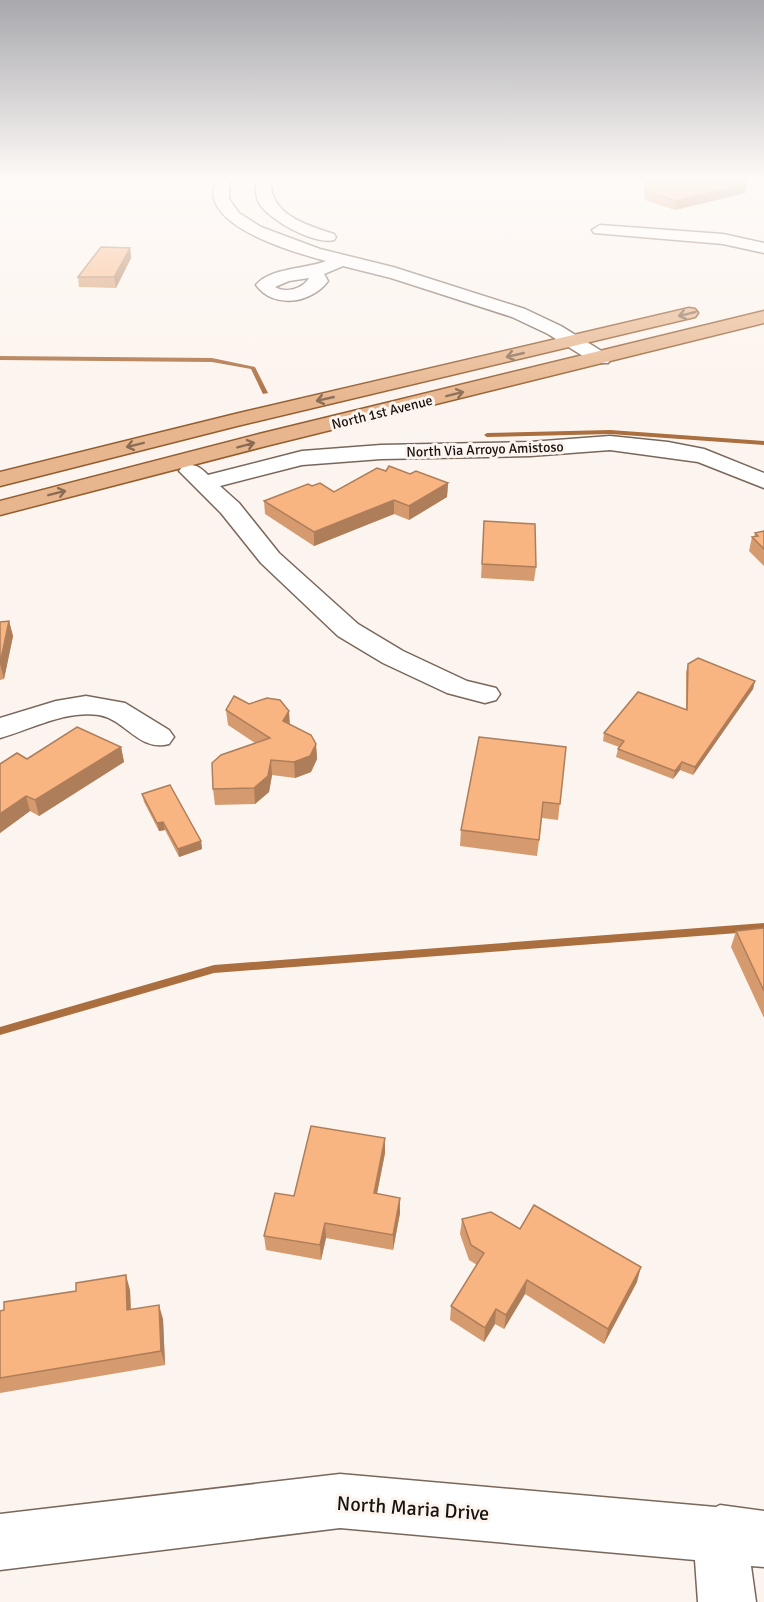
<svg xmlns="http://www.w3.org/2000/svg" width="764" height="1602" font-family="Signika,sans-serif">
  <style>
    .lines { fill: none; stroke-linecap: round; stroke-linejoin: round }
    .stream { fill: #ab6e3f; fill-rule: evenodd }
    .minor-casing { stroke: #79675b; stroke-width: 3 }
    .major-casing { stroke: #945d2f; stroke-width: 3 }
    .minor { fill: #fff; fill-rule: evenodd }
    .major { fill: #e7b68e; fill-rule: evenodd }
    .wall { fill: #d59b6f }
    .shaded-wall { fill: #ae7e5a }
    .building { fill: #f8b481; stroke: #ae7e5a; stroke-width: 1.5 }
    .oneway { stroke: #8a6c54 }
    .labels { text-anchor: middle; stroke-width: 6; stroke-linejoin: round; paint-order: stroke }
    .far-street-label { font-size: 14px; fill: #19120d; stroke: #fcf4ee }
    .near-street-label { font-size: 20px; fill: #19120d; stroke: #fcf4ee }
  </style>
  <rect width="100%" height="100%" fill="#fcf4ee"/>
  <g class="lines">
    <g class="stream">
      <path d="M0,356L212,358L255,367L268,393L263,394L251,369L212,362L0,360Z"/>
      <path d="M610,430L764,441V445L610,434L487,437L484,435L487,433Z"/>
      <path d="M764,923V931L214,973L0,1035V1027L214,965Z"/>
    </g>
    <defs>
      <g id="minor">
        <path d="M215,179H229V199L239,213L261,227L320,249L393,267L525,309L561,326L608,355L611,359L608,363H594L548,334L512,317L391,278L343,266L324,274L328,281C311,304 273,309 256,285C269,268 306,269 326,261C296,253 222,232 214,198C213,193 215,185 215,179ZM309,278C304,288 286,294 275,287L289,281Z"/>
        <path d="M257,179H271C268,214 306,225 334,234L336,237L334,240C314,245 269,220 259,203C255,195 256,188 257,179Z"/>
        <path d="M600,225L723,234L764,243V253L723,244L594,233L592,230Z"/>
        <path d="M610,436L668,442L704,449L764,473V488L698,462L610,450L530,456L381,459L302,465L220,486L239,503L279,553L358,624L403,651L467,681L496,688L500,694L496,700L485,703L447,693L383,663L338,636L261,563L221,513L179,471L183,466C195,463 200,467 208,475L302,451L381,445L530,442Z"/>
        <path d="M86,696L125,703L169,730L174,737L169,744C139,752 126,720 99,715C65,710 32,729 0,738V718L56,701Z"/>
        <path d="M340,1474L716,1507L720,1505L764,1511V1567L751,1566L756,1602H698L695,1560L340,1528L0,1570V1514Z"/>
      </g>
      <g id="major">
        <path d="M689,308L695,309L698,313L695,317L237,426L0,486V472L235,414Z"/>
        <path d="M764,311V323L266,446L0,515V501L259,434Z"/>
      </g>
    </defs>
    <use href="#minor" class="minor-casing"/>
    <use href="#major" class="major-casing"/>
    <use href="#minor" class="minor"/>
    <use href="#major" class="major"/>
  </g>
  <g class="wall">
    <path d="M601,179H739L747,184L745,193L675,210L645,200L644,180Z"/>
    <path d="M130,248L131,258L116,288L79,287L78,277Z"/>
    <path d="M386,471L410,474L448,483L447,497L409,520L394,514L314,546L265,514L264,501L334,492Z"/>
    <path d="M484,521L536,567L534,581L481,578Z"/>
    <path d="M764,531V566L749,551L752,537H754L755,533Z"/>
    <path d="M9,621L13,636L4,679L0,680V622Z"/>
    <path d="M688,664L755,681L753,689L693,775L680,770L673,779L616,757L618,749L619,747L603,741L604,733L686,709V672Z"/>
    <path d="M226,710L290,724L316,744L317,759L311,772L295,778L272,775L269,792L255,804L215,805L213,789L255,743L228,725Z"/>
    <path d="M121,747L124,762L39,816L30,811L0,833V764L27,759Z"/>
    <path d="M566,747L558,820L542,818L537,856L460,846L461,830Z"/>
    <path d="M142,794L201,841L202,849L179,857L165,830L159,831L144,802Z"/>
    <path d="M764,928V1018L731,947L736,931Z"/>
    <path d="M385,1153L377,1194L400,1213L393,1250L326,1238L321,1260L266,1250L264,1236L294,1196Z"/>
    <path d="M462,1219L520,1229L637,1282L604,1344L525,1294L504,1329L495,1324L484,1342L450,1320L451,1306L477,1265L469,1260L460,1234Z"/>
    <path d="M130,1290L131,1309L163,1319L165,1365L0,1393V1311Z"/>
  </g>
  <g class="shaded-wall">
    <path d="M747,184L745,193L675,210L676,201Z"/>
    <path d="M130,248L131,258L116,288L114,277Z"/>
    <path d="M448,483L447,497L409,520V506Z"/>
    <path d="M394,500V514L314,546V532Z"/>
    <path d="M9,621L13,636L4,679L0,664Z"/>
    <path d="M755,681L753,689L693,775L695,767Z"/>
    <path d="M289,711L290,726L283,721Z"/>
    <path d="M316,744L317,759L311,772L295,778L294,762Z"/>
    <path d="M121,747L124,762L39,816L35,800Z"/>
    <path d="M271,760L272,775L269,792L255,804L254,788Z"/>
    <path d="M682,762L680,770L673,779L675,771Z"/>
    <path d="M26,796L30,811L0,833V814Z"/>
    <path d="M163,822L165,830L159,831L157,823Z"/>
    <path d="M201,841L202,849L179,857L178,849Z"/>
    <path d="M385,1138V1153L374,1208V1193Z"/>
    <path d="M400,1198V1213L393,1250V1235Z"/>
    <path d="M325,1223L326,1238L321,1260L320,1245Z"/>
    <path d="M641,1267L637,1282L604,1344L608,1329Z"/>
    <path d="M126,1275L130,1290L131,1324L127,1310Z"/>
    <path d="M527,1280L525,1294L504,1329L506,1315Z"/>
    <path d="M159,1305L163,1319L165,1365L161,1351Z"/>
    <path d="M496,1309L495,1324L484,1342L485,1328Z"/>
  </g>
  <g class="building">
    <path d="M646,179H739L747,184L676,201L646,191Z"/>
    <path d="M101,247L130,248L114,277H78Z"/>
    <path d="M389,466L410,474L416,471L448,483L409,506L394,500L314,532L264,501L308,484L312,486L320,483L334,492L377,468L386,471Z"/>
    <path d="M484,521L535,524L536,567L482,564Z"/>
    <path d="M764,531V549L752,537L758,536L755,533Z"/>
    <path d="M9,621L0,664V622Z"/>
    <path d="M698,658L755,681L695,767L682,762L675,771L618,749L624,741L604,733L638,692L687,710L688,664Z"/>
    <path d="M234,696L249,704L267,698L280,700L289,711L283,721L311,735L316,744L310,756L294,762L271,760L268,776L254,788L213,789L212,763L221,755L270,738L226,710Z"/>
    <path d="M77,727L121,747L35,800L26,796L0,814V764L17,753L27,759Z"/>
    <path d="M479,737L566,747L560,804L543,802L539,840L461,830Z"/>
    <path d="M170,785L201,841L178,849L163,822L157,823L142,794Z"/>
    <path d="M764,928V991L736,931Z"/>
    <path d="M311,1126L385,1138L374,1193L400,1198L393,1235L325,1223L320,1245L264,1236L275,1193L294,1196Z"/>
    <path d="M534,1205L641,1267L608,1329L527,1280L506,1315L496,1309L485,1328L451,1306L484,1253L471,1245L462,1219L491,1212L520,1229Z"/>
    <path d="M126,1275L127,1310L159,1305L161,1351L0,1378V1311L4,1310V1302L76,1291V1283Z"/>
  </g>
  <defs><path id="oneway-shaft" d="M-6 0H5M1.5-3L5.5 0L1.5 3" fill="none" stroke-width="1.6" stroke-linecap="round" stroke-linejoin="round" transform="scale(1.5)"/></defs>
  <g class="oneway">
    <use href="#oneway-shaft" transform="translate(687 314) rotate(166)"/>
    <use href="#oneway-shaft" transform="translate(515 355) rotate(167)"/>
    <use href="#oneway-shaft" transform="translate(455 394) rotate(-14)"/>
    <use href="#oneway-shaft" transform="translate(325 399) rotate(167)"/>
    <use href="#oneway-shaft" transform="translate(135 445) rotate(166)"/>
    <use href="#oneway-shaft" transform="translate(246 445) rotate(-15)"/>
    <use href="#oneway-shaft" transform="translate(57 493) rotate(-14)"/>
  </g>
  <linearGradient id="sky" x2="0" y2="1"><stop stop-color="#a8a8ad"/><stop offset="0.44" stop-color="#fefaf7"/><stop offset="1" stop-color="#fefaf7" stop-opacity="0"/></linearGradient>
  <rect width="764" height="404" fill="url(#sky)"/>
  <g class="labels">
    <g class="far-street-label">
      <text transform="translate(382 412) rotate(-14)" y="5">North 1st Avenue</text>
      <text transform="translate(485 449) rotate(-2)" y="5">North Via Arroyo Amistoso</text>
    </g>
    <g class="near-street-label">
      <text transform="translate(413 1508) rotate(4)" y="7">North Maria Drive</text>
    </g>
  </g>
</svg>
